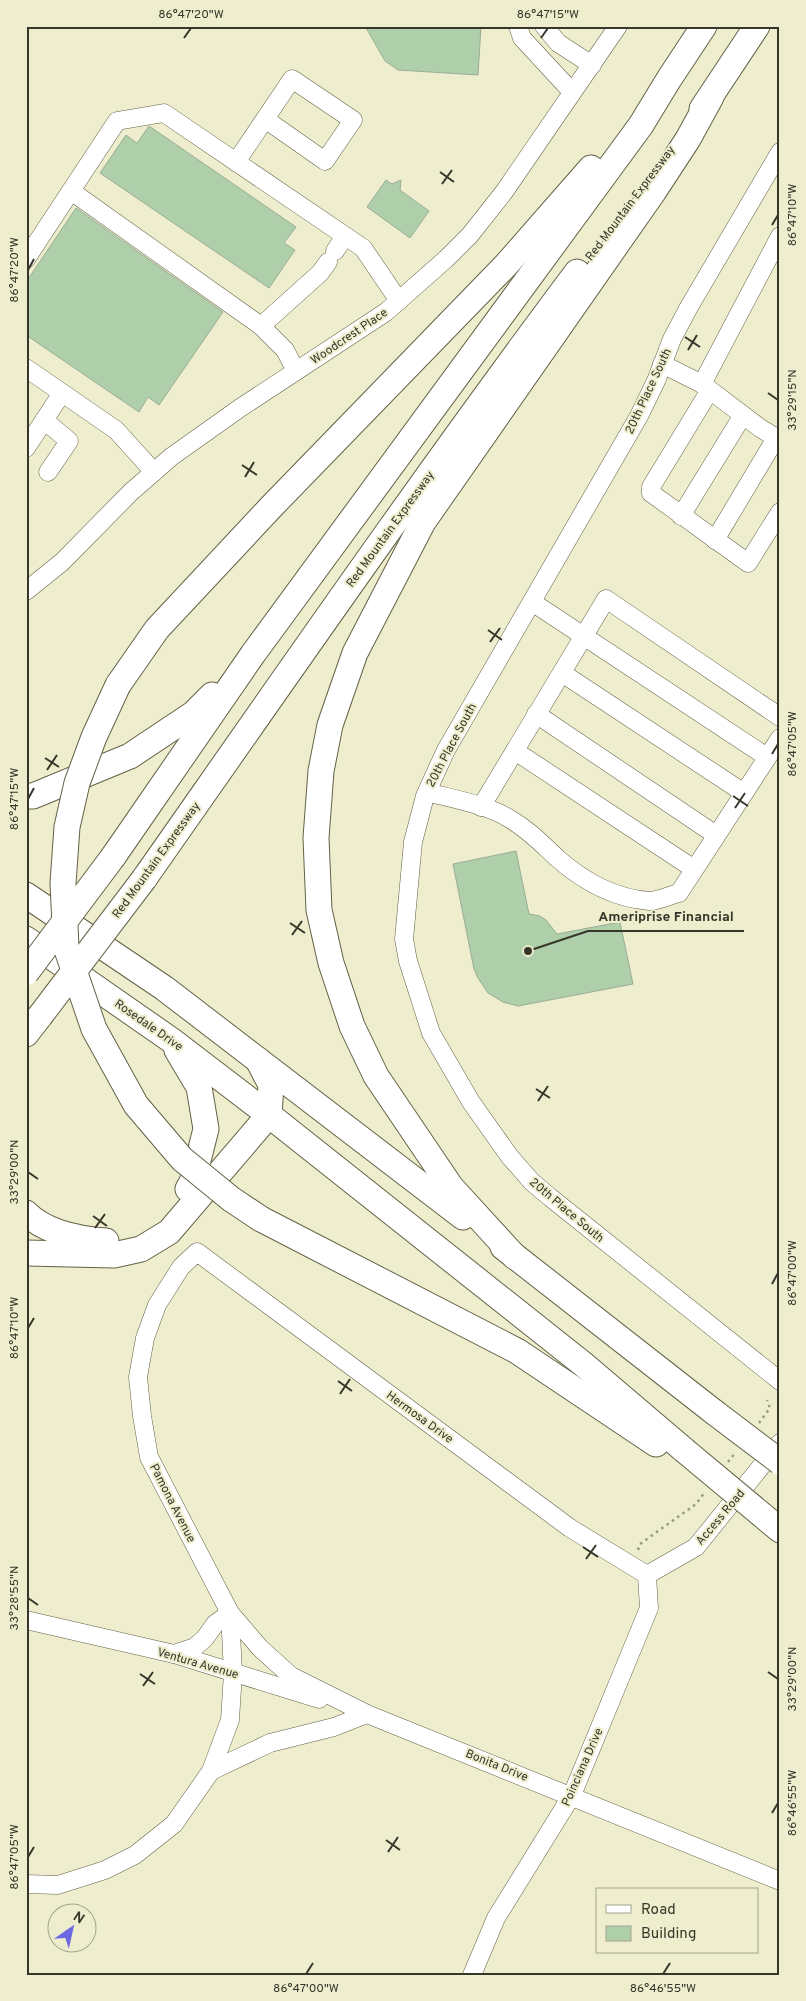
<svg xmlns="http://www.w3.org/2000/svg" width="806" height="2001" font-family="Overpass,sans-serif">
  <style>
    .building { fill: #afceaa; stroke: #9aae96 }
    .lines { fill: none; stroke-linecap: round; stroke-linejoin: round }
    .minor-casing { stroke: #636247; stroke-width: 19 }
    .highway-casing { stroke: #636247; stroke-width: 27 }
    .path { stroke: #999882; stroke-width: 2.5; stroke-dasharray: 2.5 4; stroke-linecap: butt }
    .minor { stroke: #fff; stroke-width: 18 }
    .highway { stroke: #fff; stroke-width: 25 }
    .highway-bridge-casing { stroke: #636247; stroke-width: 27; stroke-linecap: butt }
    .highway-bridge { stroke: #fff; stroke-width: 25 }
    .ticks { fill: none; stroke: #36362a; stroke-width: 2 }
    .labels { text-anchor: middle; stroke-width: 4; stroke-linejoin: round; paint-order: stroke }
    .street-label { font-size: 12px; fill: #36362a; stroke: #eeedcd }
    .leader { fill: none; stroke: #36362a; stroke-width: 2 }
    .callout-dot { fill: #36362a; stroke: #eeedcd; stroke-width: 2 }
    .callout-label { font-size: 14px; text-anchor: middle; font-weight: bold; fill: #36362a; stroke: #eeedcd; stroke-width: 4; stroke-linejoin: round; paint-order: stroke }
    .neatline { fill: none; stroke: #36362a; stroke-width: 2 }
    .ticks-label { font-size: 12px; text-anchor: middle; fill: #36362a }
  </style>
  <rect width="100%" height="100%" fill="#eeedcd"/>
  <g class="building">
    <path d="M365,26H481L478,75L398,70L385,61Z"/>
    <path d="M149,126L296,227L284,243L295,250L269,288L100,173L126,135L137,143Z"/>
    <path d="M386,180L392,184L401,180L400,190L429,211L410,238L367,207Z"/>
    <path d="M76,208L223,312L159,405L148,397L139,412L26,335V282Z"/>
    <path d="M516,851L529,914L540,916L546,920L557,934L620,922L633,984L518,1006L503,1002L488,993L478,978L474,969L453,864Z"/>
  </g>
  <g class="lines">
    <defs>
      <g id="minor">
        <path d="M518,26L522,38L572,92"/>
        <path d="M544,26L558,43L592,65"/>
        <path d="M780,152L689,307L672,339L656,381L639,416L446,750L425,796L413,842L404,939L408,961L431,1033L471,1102L510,1157L532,1182L551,1198L780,1381"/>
        <path d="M236,162L292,79L353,120L325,161L265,119"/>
        <path d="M71,191L261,326L320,273L328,262"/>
        <path d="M335,251L345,236"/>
        <path d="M26,259L117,121L164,113L363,248L399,301"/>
        <path d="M261,326L285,350L296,371"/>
        <path d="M662,364L702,384L780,236"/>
        <path d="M26,368L116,430L154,472"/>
        <path d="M702,384L760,428L780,440"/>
        <path d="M710,390L651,487V493L748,563L780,512"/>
        <path d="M44,420L69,441L48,472"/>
        <path d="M26,448L62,393"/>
        <path d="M681,516L743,415"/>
        <path d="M715,540L776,438"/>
        <path d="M26,591L62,562L131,492L171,457L240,408L386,312L446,259L470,235L504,192L618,26"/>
        <path d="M532,602L767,757"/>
        <path d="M562,673L744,793"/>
        <path d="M536,714L716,835"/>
        <path d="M515,751L694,869"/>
        <path d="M427,792C453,799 488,805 510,819C529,830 542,844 557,858C583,881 614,898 649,901C658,901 670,895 679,893L780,738"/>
        <path d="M481,807L606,599L780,717"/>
        <path d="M647,1575L570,1528L197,1252L181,1267L157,1305L145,1338L138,1377L142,1416L149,1457L230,1613L260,1648L291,1676L367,1714L780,1881"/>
        <path d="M647,1575L696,1547L780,1443"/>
        <path d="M26,1620L174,1654L319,1699"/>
        <path d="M174,1654L195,1647L205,1638L215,1624L230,1613"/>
        <path d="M211,1771L270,1743L334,1727L367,1714"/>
        <path d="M26,1884L58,1885L105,1870L135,1855L174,1824L211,1771L230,1720L233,1673L230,1613"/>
        <path d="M472,1975L496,1918L572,1795L649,1608L647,1575"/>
      </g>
      <g id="highway">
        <path d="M702,109L757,26"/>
        <path d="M118,685L157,629L272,506L506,265L591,168"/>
        <path d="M26,796H33L130,756L193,714L212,695"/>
        <path d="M113,857L253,654L641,125L669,79L704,26"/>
        <path d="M144,879C287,675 428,471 577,272"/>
        <path d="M26,895L164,988L463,1217"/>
        <path d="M26,939L171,1040L269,1115L583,1364L684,1450"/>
        <path d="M26,1034L40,1016"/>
        <path d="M177,1050L199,1087L206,1129L193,1180L188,1189"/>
        <path d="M26,1213C46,1233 79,1239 106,1241"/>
        <path d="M261,1219L517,1351L656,1444"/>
        <path d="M503,1247L714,1412"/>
        <path d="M26,1253L114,1255L141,1249L169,1232L269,1115L271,1085L258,1060"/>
        <path d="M515,1257L451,1187L376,1076L352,1026L331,963L319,910L316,838L321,771L330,725L355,653L423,522L654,191L688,139L711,97"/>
        <path d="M762,1515L780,1530"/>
      </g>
    </defs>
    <use href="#minor" class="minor-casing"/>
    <use href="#highway" class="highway-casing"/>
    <g class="path">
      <path d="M759,1423L770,1408L767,1400"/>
      <path d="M728,1462L735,1453"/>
      <path d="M638,1550L640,1544L696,1504L705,1492"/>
    </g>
    <use href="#minor" class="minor"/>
    <use href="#highway" class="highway"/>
    <defs>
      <g id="highway-bridge">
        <path d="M118,685L94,737L77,783L67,827L63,883L66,947L94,1029L136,1105L182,1159L231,1199L261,1219"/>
        <path d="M26,973L113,857"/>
        <path d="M40,1016L144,879"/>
        <path d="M714,1412L780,1462"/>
        <path d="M684,1450L762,1515"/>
      </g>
    </defs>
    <use href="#highway-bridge" class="highway-bridge-casing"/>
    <use href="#highway-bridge" class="highway-bridge"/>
  </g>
  <path class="ticks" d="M184,38L191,28M541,38L548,28M440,172L454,182M442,184L452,170M772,225L778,215M28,270L34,259M685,337L700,347M688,350L697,335M768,393L778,400M242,465L257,475M245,477L254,462M488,630L502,640M490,642L500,628M772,754L778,744M45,758L59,767M47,770L57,755M733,796L748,806M28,799L34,788M735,808L745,793M290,923L305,933M292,935L302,921M536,1089L550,1098M538,1101L548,1086M28,1172L38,1179M93,1216L107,1226M95,1228L105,1214M772,1284L778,1273M28,1328L34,1318M338,1381L352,1391M340,1394L350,1379M583,1547L598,1557M586,1559L596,1545M28,1598L38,1605M768,1672L778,1679M140,1674L155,1684M143,1686L153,1672M772,1813L778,1803M386,1840L400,1850M388,1852L398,1837M28,1857L34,1847M306,1974L313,1963M663,1974L670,1963"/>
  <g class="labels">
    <g class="street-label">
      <text transform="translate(630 203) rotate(-53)" y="4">Red Mountain Expressway</text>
      <text transform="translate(349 336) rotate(-34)" y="4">Woodcrest Place</text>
      <text transform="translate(648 391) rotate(-65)" y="4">20th Place South</text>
      <text transform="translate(390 529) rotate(-54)" y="4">Red Mountain Expressway</text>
      <text transform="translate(451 745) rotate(-62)" y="4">20th Place South</text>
      <text transform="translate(156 860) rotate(-54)" y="4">Red Mountain Expressway</text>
      <text transform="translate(149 1025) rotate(35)" y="4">Rosedale Drive</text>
      <text transform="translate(567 1210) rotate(40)" y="4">20th Place South</text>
      <text transform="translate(420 1417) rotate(36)" y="4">Hermosa Drive</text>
      <text transform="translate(173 1503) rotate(63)" y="4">Pamona Avenue</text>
      <text transform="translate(720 1517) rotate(-50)" y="4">Access Road</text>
      <text transform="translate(198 1663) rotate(16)" y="4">Ventura Avenue</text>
      <text transform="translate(497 1765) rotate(22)" y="4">Bonita Drive</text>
      <text transform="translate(582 1767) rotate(-66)" y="4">Poinciana Drive</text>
    </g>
  </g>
  <path class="leader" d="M528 951L588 931H744"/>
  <circle class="callout-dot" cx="528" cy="951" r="5"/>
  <g class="callout-label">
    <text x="666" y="921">Ameriprise Financial</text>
  </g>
  <rect width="806" height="2001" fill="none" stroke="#eeedcd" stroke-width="55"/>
  <rect x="596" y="1888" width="162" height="65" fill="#eeedcd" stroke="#a4a48c"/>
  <rect x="606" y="1905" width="25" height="8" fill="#ffffff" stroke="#a4a48c"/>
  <text x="641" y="1914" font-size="15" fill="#36362a">Road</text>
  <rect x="606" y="1926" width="25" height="15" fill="#afceaa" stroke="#a4a48c"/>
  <text x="641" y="1938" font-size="15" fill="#36362a">Building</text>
  <g transform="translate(72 1928) rotate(34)"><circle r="24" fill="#eeedcd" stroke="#a4a48c"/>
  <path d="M0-4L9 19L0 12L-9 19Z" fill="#6d68e2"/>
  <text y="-8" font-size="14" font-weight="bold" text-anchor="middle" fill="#36362a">N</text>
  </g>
  <rect x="28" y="28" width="750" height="1946" class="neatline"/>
  <g class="ticks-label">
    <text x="191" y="18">86°47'20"W</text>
    <text x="548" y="18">86°47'15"W</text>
    <text transform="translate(792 215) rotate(-90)" y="4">86°47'10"W</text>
    <text transform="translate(14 270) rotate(-90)" y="4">86°47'20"W</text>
    <text transform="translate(792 400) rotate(-90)" y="4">33°29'15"N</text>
    <text transform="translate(792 744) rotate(-90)" y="4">86°47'05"W</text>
    <text transform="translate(14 799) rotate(-90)" y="4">86°47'15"W</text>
    <text transform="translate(14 1172) rotate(-90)" y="4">33°29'00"N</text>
    <text transform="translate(792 1273) rotate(-90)" y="4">86°47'00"W</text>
    <text transform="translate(14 1328) rotate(-90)" y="4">86°47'10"W</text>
    <text transform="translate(14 1598) rotate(-90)" y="4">33°28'55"N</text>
    <text transform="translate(792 1679) rotate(-90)" y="4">33°29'00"N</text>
    <text transform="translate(792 1803) rotate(-90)" y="4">86°46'55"W</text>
    <text transform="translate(14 1857) rotate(-90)" y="4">86°47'05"W</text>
    <text x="306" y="1992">86°47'00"W</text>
    <text x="663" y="1992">86°46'55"W</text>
  </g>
</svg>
